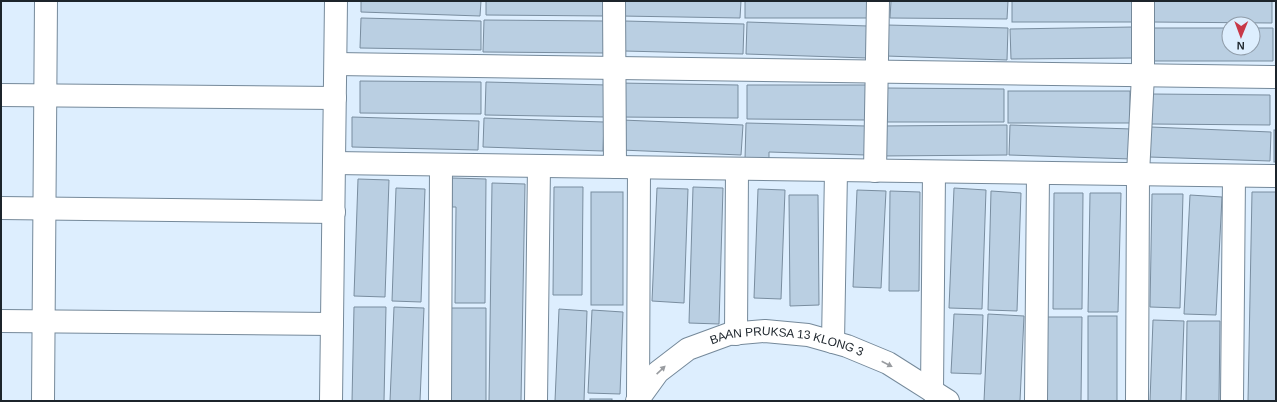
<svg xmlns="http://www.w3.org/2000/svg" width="1277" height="402" font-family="Helvetica,sans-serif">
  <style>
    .building { fill: #bacfe2; stroke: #798d9f }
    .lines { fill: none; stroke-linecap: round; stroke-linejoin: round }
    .minor-casing { stroke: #75899a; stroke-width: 24 }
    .minor { stroke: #fff; stroke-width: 22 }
    .oneway { fill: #999ca0 }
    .labels { text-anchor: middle; stroke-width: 3; stroke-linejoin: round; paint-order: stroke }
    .street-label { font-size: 12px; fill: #1c242b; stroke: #ddeefe }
  </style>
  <rect width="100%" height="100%" fill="#ddeefe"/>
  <g class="building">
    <path d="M361,1H481L480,16L361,12Z"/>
    <path d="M486,1H605V16L486,15Z"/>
    <path d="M621,1H741L740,18L621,16Z"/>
    <rect x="745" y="1" width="123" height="17"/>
    <path d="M891,1H1008L1007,19L890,18Z"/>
    <rect x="1012" y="1" width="120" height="21"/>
    <path d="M1152,1H1272V23L1151,22Z"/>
    <path d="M361,18L481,21V50L360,48Z"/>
    <path d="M484,20L605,21V53L483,52Z"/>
    <path d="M625,21L744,24L743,54L624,51Z"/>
    <path d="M747,22L868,26L867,58L746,54Z"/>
    <path d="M887,25L1008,28L1007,60L886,56Z"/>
    <path d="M1133,27V58L1011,59L1010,29Z"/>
    <path d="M1151,28H1229V48H1253V28H1273V61H1151Z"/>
    <path d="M360,81L481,82V114L360,113Z"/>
    <path d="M486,82L607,85L606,117L485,115Z"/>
    <path d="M619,83L738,85V118L619,117Z"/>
    <path d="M747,85H866V120L747,119Z"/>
    <path d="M887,88L1004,89V122H887Z"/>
    <rect x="1008" y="91" width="122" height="32"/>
    <path d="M1151,94L1270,95V125L1151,124Z"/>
    <path d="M352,117L479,121L478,150L352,147Z"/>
    <path d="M484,118L604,122L603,151L483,147Z"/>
    <path d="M622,120L743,125L741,155L621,150Z"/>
    <path d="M746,123L866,126V155L769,152V159H745Z"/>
    <path d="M1007,125V155L880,156V126Z"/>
    <path d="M1010,125L1132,129L1131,159L1009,155Z"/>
    <path d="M1151,127L1271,132L1270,161L1149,157Z"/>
    <rect x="1274" y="130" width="2" height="32"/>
    <path d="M452,178L486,179L485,303H455L456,207H452Z"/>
    <path d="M358,179L389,180L385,297L354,296Z"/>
    <path d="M492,183L525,184L521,401H489Z"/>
    <path d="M554,187H583L582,295H553Z"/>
    <path d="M693,187L723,188L719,324L689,323Z"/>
    <path d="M396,188L425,189L421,302L392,301Z"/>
    <path d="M657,188L688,189L684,303L652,301Z"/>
    <path d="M954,188L986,190L982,309L949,308Z"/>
    <path d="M758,189L785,190L781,299L754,298Z"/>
    <path d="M857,190L886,191L881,288L853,287Z"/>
    <path d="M890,191L920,192L919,291H889Z"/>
    <path d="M991,191L1021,193L1017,311L988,310Z"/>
    <rect x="591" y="192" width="32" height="113"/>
    <path d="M1252,192H1276V401H1248Z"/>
    <path d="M1054,193H1083L1082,309H1053Z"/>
    <path d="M1090,193H1121L1118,312H1088Z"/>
    <path d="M1152,194H1183L1180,308L1150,307Z"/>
    <path d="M789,195H818L819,305L790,306Z"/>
    <path d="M1190,195L1222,197L1216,315L1184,314Z"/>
    <path d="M354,307H386L384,401H352Z"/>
    <path d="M394,307L424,308L420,401H390Z"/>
    <path d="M451,308H486V401H450Z"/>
    <path d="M559,309L587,311L584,401H555Z"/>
    <path d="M592,310L623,312L620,394L588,393Z"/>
    <path d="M954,314L983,315L981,374L951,373Z"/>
    <path d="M988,314L1024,316L1020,401H984Z"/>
    <rect x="1088" y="316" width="29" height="85"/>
    <path d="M1047,317H1082L1081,401H1045Z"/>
    <path d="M1153,320L1184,321L1181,401H1150Z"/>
    <path d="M1187,321H1220L1219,401H1186Z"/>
    <rect x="590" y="399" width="22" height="2"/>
  </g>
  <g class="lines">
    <defs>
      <g id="minor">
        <path d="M614,1L615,167"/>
        <path d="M336,64L1276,77"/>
        <path d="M1,95L335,98"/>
        <path d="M334,163L1276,176"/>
        <path d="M875,171L878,1"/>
        <path d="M1,208L334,212"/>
        <path d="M1,321L332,324"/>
        <path d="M736,334L737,169"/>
        <path d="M833,342L836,171"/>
        <path d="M932,391L934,172"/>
        <path d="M638,400L639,168"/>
        <path d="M43,401L46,1"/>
        <path d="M331,401L336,1"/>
        <path d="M440,401L441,165"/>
        <path d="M536,401L539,166"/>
        <path id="s1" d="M637,401L658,372L688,349L729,334L765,331L808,335L847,346L888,363L948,401"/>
        <path d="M1036,401L1038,173"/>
        <path d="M1137,401L1138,174L1143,75V1"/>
        <path d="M1232,401L1234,176"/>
      </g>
    </defs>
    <use href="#minor" class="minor-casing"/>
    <use href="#minor" class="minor"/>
  </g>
  <defs><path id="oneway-solid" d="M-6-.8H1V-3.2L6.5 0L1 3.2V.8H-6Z"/></defs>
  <g class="oneway">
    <use href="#oneway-solid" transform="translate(887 364) rotate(27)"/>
    <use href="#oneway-solid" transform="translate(661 370) rotate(-43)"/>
  </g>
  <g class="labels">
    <g class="street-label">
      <text dy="4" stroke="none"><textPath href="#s1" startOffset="176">BAAN PRUKSA 13 KLONG 3</textPath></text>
    </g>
  </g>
  <rect width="1277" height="402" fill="none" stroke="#1c242b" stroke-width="4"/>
  <g transform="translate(1241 36) rotate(181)"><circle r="19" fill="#ddeefe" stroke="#909daa"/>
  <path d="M0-3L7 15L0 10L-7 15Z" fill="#c83848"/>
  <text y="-6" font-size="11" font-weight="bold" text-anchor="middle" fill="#1c242b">N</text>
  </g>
</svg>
